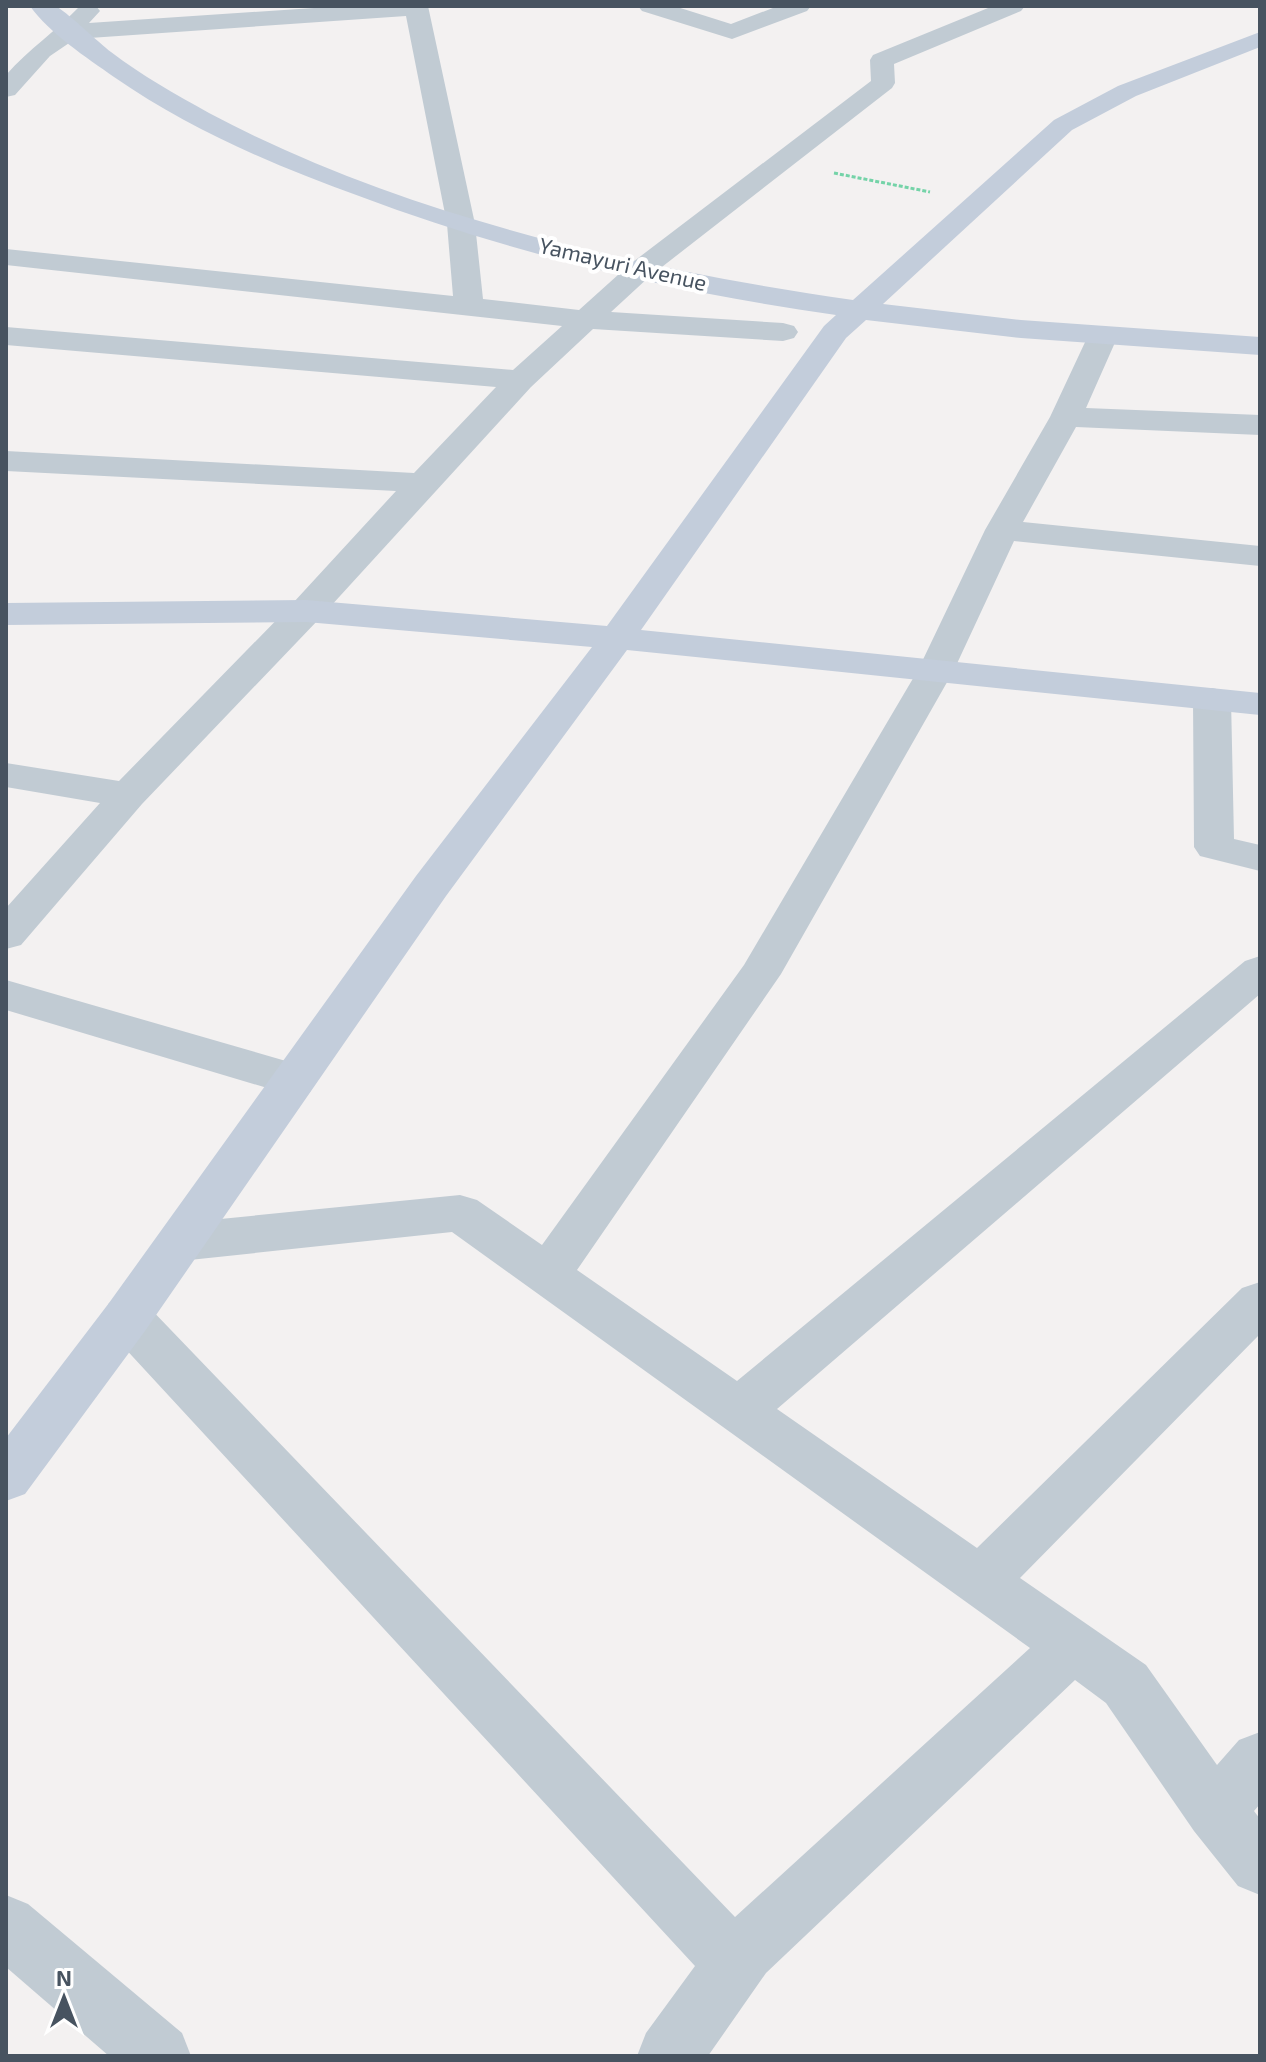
<svg xmlns="http://www.w3.org/2000/svg" width="1266" height="2062" font-family="'Exo 2',sans-serif">
  <style>
    .lines { fill: none; stroke-linecap: round; stroke-linejoin: round }
    .path { stroke: #74d3a8; stroke-width: 3; stroke-dasharray: 4 2; stroke-linecap: butt }
    .street { fill: #c1cbd3; fill-rule: evenodd }
    .secondary { fill: #c3cddb; fill-rule: evenodd }
    .labels { text-anchor: middle; stroke-width: 8; stroke-linejoin: round; paint-order: stroke }
    .far-street-label { font-size: 22px; fill: #475360; stroke: #fff }
  </style>
  <rect width="100%" height="100%" fill="#f3f1f1"/>
  <g class="lines">
    <path class="path" d="M834,173L930,192"/>
    <g class="street">
      <path d="M80,6H96L100,11L89,23L344,6H428L475,224L483,299L579,310L629,265L871,81L870,60L873,55L993,6H1025L1021,11L894,64L895,83L892,88L649,277L611,312L783,323L794,326L798,332L794,338L783,341L593,329L531,387L319,619L142,804L21,945L6,949V908L100,803L6,787V763L119,781L293,603L396,491L6,471V451L414,473L496,387L6,345V327L513,370L562,326L6,265V249L453,296L447,224L406,16L75,39L50,56L15,95L6,97V75C29,49 56,31 80,6Z"/>
      <path d="M638,6H674L731,24L778,6H811L807,11L732,39L642,11Z"/>
      <path d="M1102,329L1113,332L1117,338L1086,408L1260,415V435L1076,427L1023,522L1260,546V566L1014,541L954,670L781,974L577,1270L737,1381L1245,961L1260,956V994L777,1409L977,1548L1242,1288L1260,1282V1334L1020,1578L1146,1665L1217,1765L1239,1740L1260,1732V1804L1254,1811L1260,1819V1895L1238,1886L1194,1831L1106,1703L1075,1680L766,1973L708,2056H637L646,2033L695,1966L109,1331L102,1317L109,1303L127,1297L145,1303L735,1917L1030,1648L452,1232L180,1261L163,1255L156,1242L163,1229L180,1223L460,1195L477,1200L542,1245L744,965L918,670L985,530L1050,417L1087,338L1091,332Z"/>
      <path d="M1212,688L1225,691L1231,699L1234,839L1260,845V871L1200,856L1194,847L1193,699L1199,691Z"/>
      <path d="M6,980L310,1068L316,1080L310,1092L294,1096L6,1010Z"/>
      <path d="M6,1895L28,1904L182,2033L191,2056H109L6,1967Z"/>
    </g>
    <path class="secondary" d="M30,6C37,6 48,4 55,6C64,9 100,44 111,52C141,75 175,94 209,113C402,216 638,269 853,300L1054,120L1118,86L1260,32V47L1136,96L1072,130L883,304L1021,320L1260,337V355L1021,338L866,320L846,338L641,630L1260,693V715L627,650L446,896L145,1331L25,1494L6,1501V1438L109,1303L416,876L592,647L306,622L6,625V603L306,600L607,626L824,326L836,315C673,292 513,254 359,196C273,165 189,129 114,77C86,57 50,34 30,6Z"/>
  </g>
  <g class="labels">
    <g class="far-street-label">
      <text transform="translate(623 264) rotate(13)" y="8">Yamayuri Avenue</text>
    </g>
  </g>
  <rect width="1266" height="2062" fill="none" stroke="#475360" stroke-width="16"/>
  <g transform="translate(64 1998)" stroke="#ffffff" stroke-width="6" paint-order="stroke">
  <path d="M0-6L14 30L0 20L-14 30Z" fill="#475360"/>
  <text y="-12" font-size="22" font-weight="bold" text-anchor="middle" fill="#475360">N</text>
  </g>
</svg>
